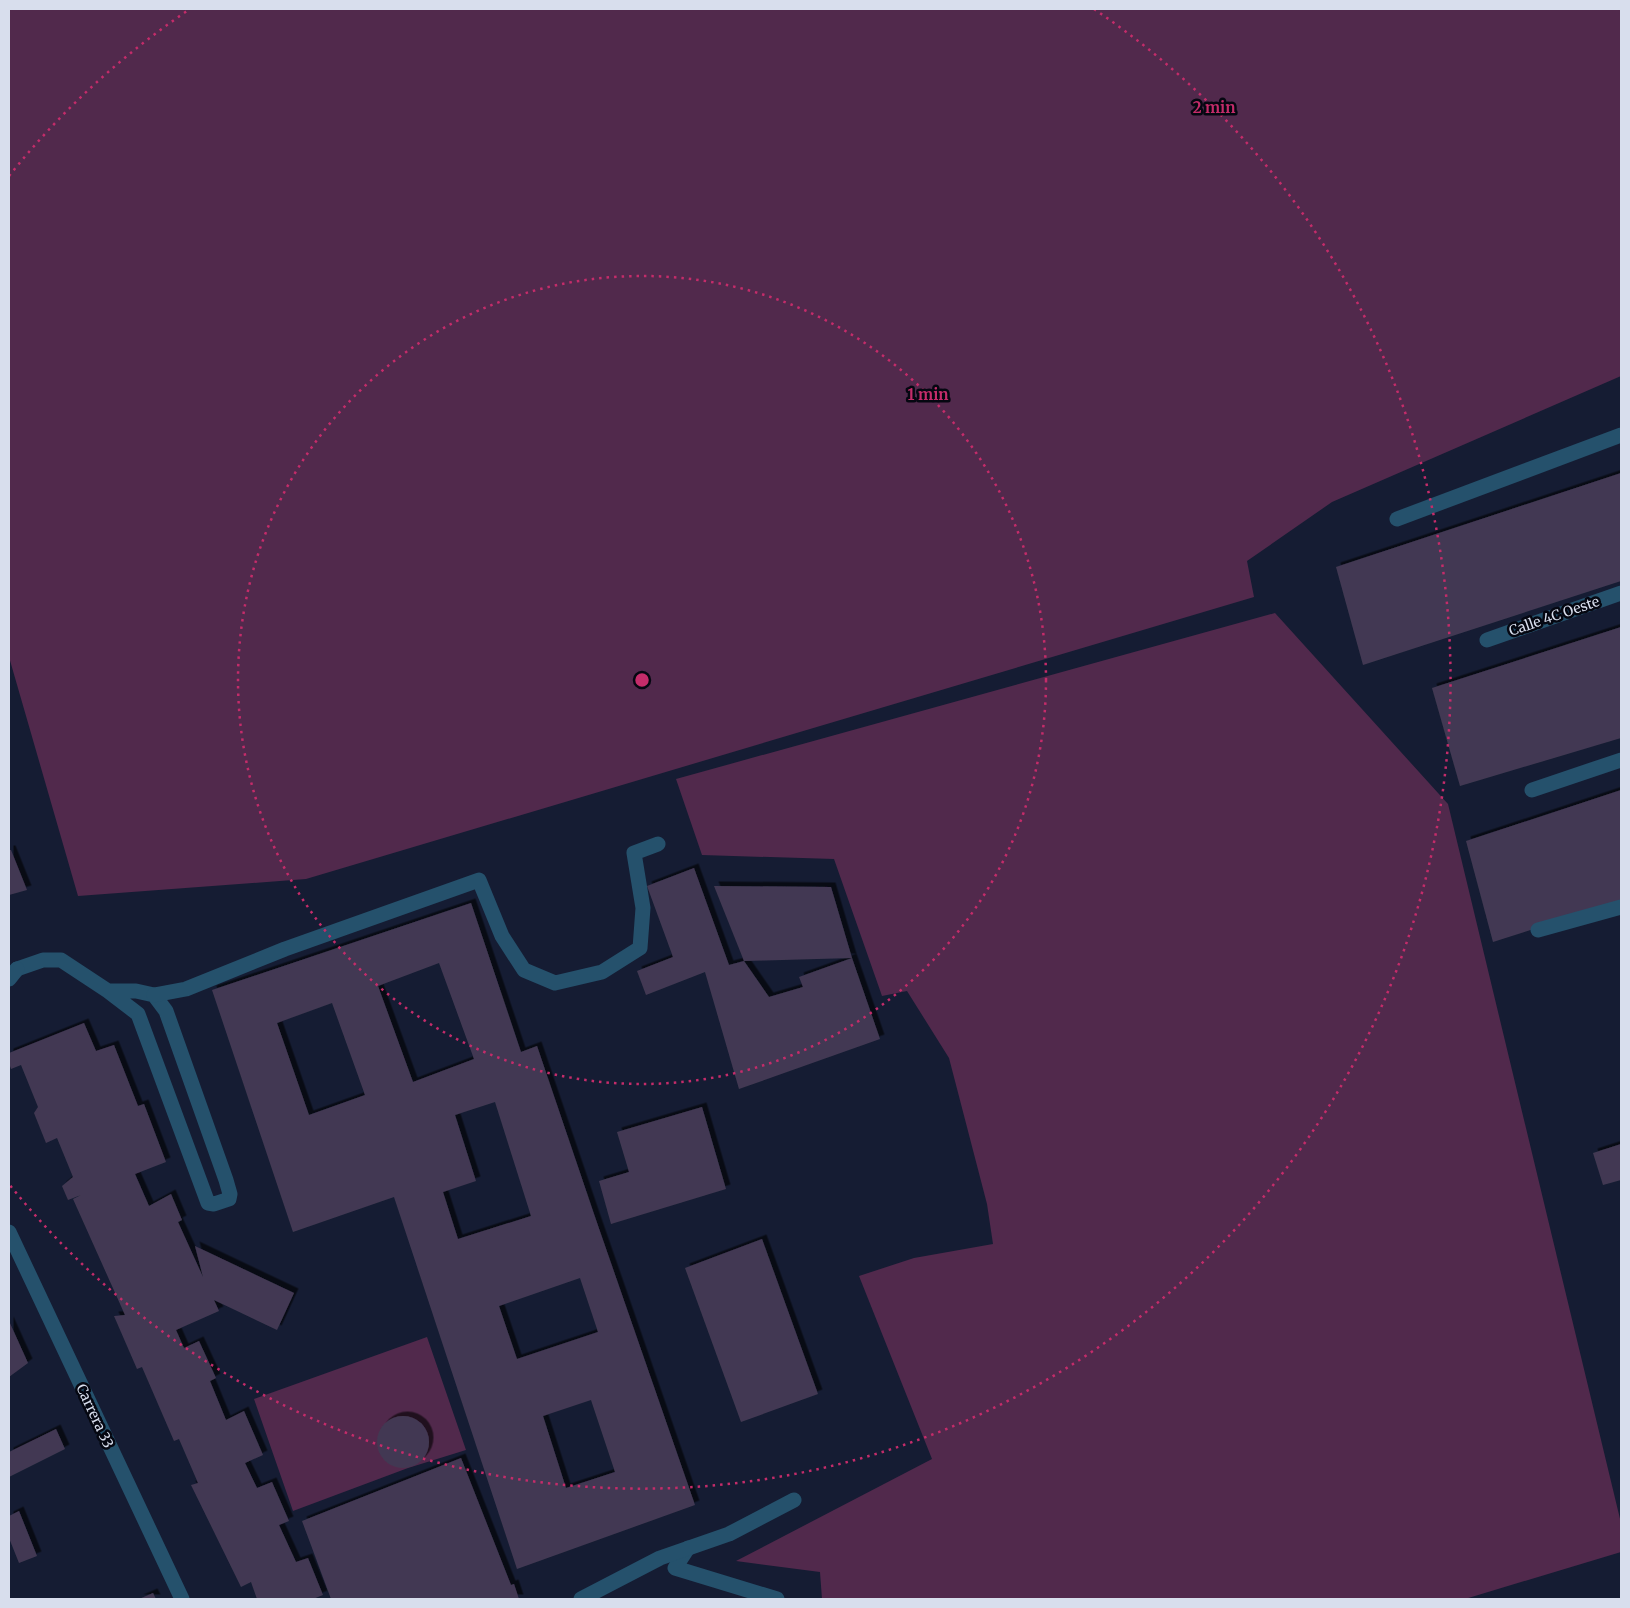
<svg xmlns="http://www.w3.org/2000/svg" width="1630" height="1608" font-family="Merriweather,serif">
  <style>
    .green { fill: #51294c }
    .building { fill: #423952; fill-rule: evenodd; filter: url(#shadow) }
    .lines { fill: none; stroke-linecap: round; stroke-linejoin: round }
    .service { stroke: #25516c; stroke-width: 15 }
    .pedestrian { stroke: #25516c; stroke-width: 15 }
    .minor { stroke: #25516c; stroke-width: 15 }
    .ring { fill: none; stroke: #c42c6a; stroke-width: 2.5; stroke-dasharray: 2.5 5 }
    .labels { text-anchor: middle; stroke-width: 5; stroke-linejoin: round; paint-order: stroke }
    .street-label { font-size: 14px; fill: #d8deed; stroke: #050711 }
    .centre { fill: #c42c6a; stroke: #050711; stroke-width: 2.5 }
    .ring-label { font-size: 15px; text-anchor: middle; font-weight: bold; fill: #c42c6a; stroke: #050711; stroke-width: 5; stroke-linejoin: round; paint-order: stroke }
  </style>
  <defs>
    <filter id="shadow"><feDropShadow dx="4.5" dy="-4.5" stdDeviation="0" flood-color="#0009"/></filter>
  </defs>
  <rect width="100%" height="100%" fill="#151c33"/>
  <g class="green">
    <path d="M9,9H1621V376L1332,502L1247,561L1254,597L306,879L78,896L9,657Z"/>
    <path d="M1275,613L1448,804L1621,1523V1552L1465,1599H822L820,1572L736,1561L932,1459L859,1276L914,1258L993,1244L987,1204L949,1058L907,991L882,996L834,859L702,855L676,779Z"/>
    <path d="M427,1337L466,1450L408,1468L293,1511L254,1399Z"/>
  </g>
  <g class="building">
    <path d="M1621,473V581L1363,665L1336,567Z"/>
    <path d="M1621,627V738L1460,786L1432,688Z"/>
    <path d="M1621,790V901L1493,942L1466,841Z"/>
    <path d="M9,850H11L27,890L9,895Z"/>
    <path d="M694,868L729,965L744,961L769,997L803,987L799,977L852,958L744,961L714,886L831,887L852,958L880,1039L739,1089L705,972L646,995L637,971L673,957L647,886Z"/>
    <path d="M471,903L521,1052L537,1046L595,1217L695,1505L517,1569L394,1197L293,1232L212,990ZM439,963L474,1059L413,1082L378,986ZM332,1003L365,1095L309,1115L277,1023ZM495,1102L531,1216L458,1239L443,1192L476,1181L455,1115ZM580,1278L598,1332L517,1359L499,1306ZM591,1400L615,1472L566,1488L543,1416Z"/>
    <path d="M84,1023L96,1051L114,1045L138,1106L144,1104L166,1162L135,1174L149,1206L171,1194L182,1220L178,1222L203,1277L195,1246L294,1293L277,1330L214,1300L219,1311L176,1330L184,1348L199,1341L216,1378L210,1381L226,1420L244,1411L263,1455L245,1463L257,1488L272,1482L289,1521L279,1525L296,1562L308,1558L323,1595L313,1599H257L251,1582L241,1587L191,1485L198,1483L179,1439L174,1441L142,1367L137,1369L114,1316L125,1315L73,1199L81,1195L68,1200L62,1186L73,1177L57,1138L46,1143L34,1113L38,1107L21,1065L11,1069L9,1063V1053Z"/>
    <path d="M702,1107L726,1189L611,1224L599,1181L629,1172L617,1132Z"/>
    <path d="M1621,1144V1180L1603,1185L1593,1153Z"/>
    <path d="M762,1239L818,1394L741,1422L685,1268Z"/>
    <path d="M9,1321L28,1363L9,1377Z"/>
    <circle cx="403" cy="1442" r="26"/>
    <path d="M56,1429L65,1449L9,1477V1452Z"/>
    <path d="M461,1458L511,1585L514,1584L519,1599H331L302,1521Z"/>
    <path d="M19,1511L37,1556L19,1563L9,1538V1516Z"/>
    <path d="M153,1593L156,1599H139Z"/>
  </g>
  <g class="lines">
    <g class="service">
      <path d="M1397,519L1621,435"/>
      <path d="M1487,640L1621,593"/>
      <path d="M1532,790L1621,760"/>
      <path d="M1538,930L1621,907"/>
      <path d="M17,969L43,960H61L108,991L138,1014L208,1203L214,1204L229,1199L230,1194L226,1180L166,1011L154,995L136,991H108"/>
      <path d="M154,995L186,989L285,949L479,880L502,936L524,970L555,983L602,972L640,948L643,908L634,853L658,844"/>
    </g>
    <g class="pedestrian">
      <path d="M688,1548L675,1568L777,1599"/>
      <path d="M581,1599L660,1558L729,1534L794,1500"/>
    </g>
    <g class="minor">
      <path d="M9,979L17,969"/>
      <path d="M9,1232L182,1599"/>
    </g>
  </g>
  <g class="ring">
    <circle cx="642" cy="680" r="404"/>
    <path d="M9 176A809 809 0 0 1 190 9M1094 9A809 809 0 1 1 9 1184"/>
  </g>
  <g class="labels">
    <g class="street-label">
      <text transform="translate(1554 616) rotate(-19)" y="5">Calle 4C Oeste</text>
      <text transform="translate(95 1416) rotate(65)" y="5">Carrera 33</text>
    </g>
  </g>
  <circle cx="642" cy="680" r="8" class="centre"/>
  <g class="ring-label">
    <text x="1214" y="113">2 min</text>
    <text x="928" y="400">1 min</text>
  </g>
  <rect width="1630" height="1608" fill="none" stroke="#d8deed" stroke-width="20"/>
</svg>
